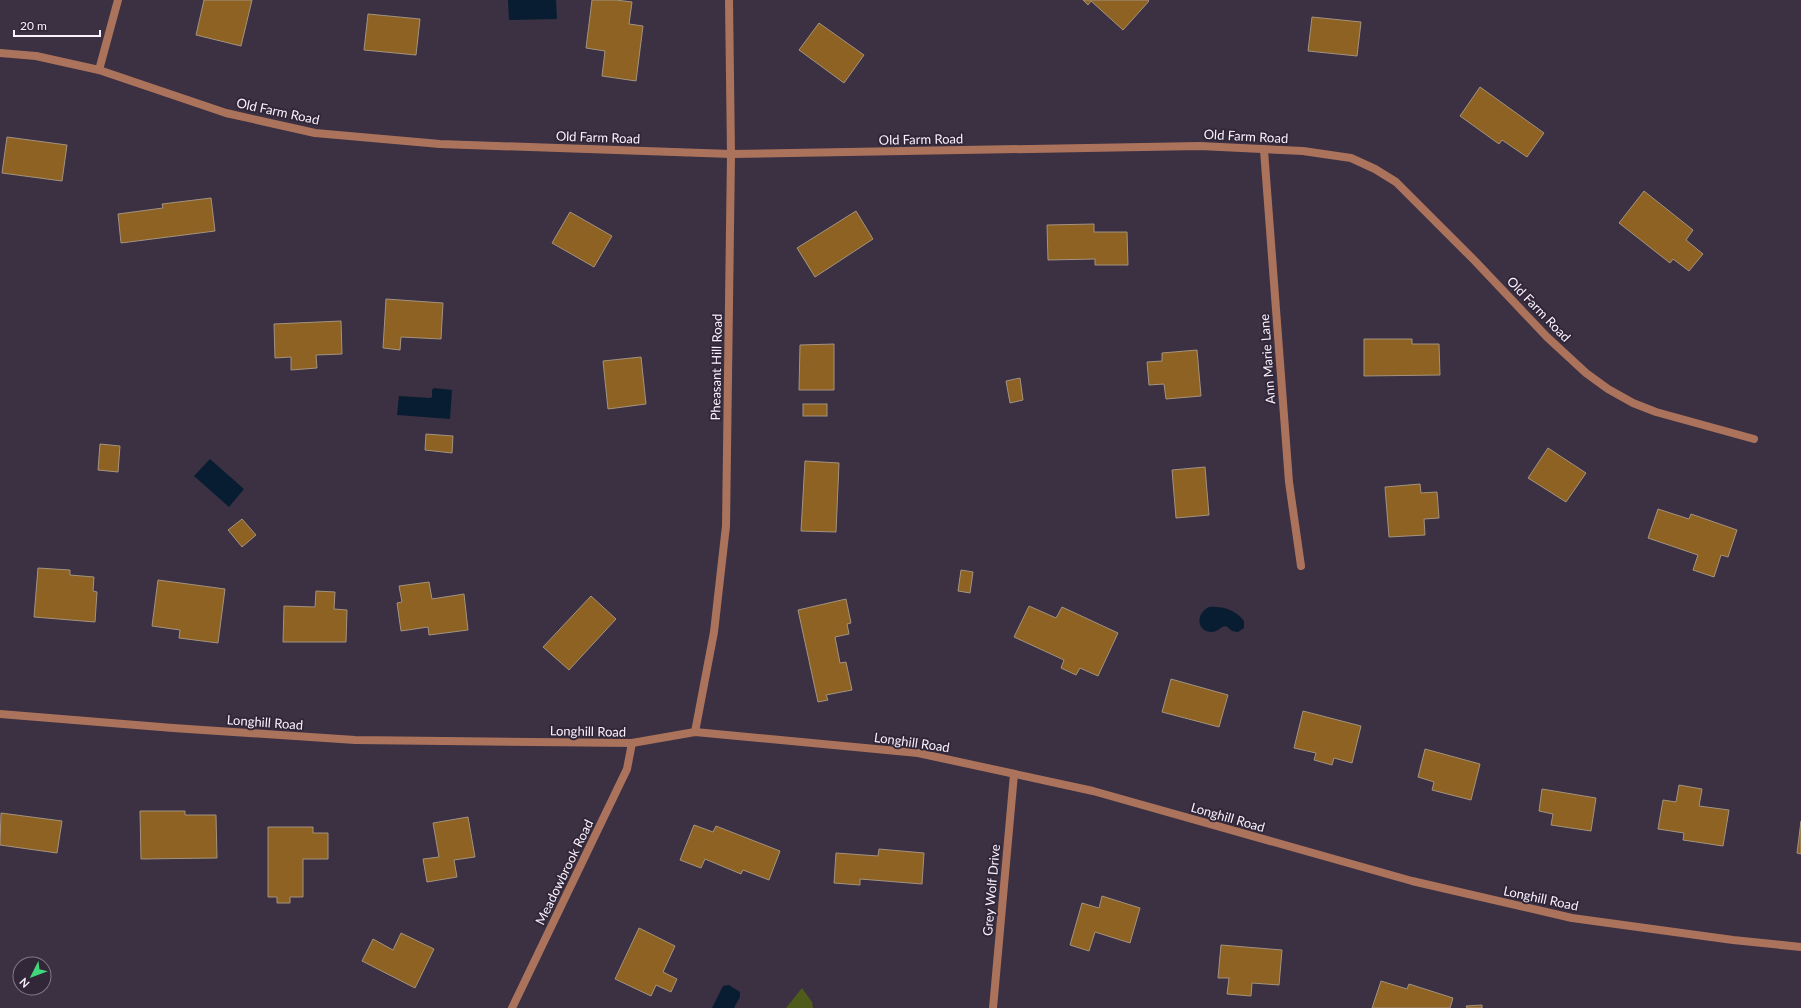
<svg xmlns="http://www.w3.org/2000/svg" width="1801" height="1008" font-family="Lato,sans-serif">
  <style>
    .green { fill: #4f5b1b }
    .water { fill: #081d31 }
    .building { fill: #8d6223; stroke: #a4937f }
    .lines { fill: none; stroke-linecap: round; stroke-linejoin: round }
    .minor { stroke: #ac735c; stroke-width: 8 }
    .labels { text-anchor: middle; stroke-width: 4; stroke-linejoin: round; paint-order: stroke }
    .street-label { font-size: 13px; fill: #f9f2fe; stroke: #312738 }
  </style>
  <rect width="100%" height="100%" fill="#3b3143"/>
  <path class="green" d="M802,988L812,1002L813,1008H786Z"/>
  <g class="water">
    <path d="M508,0H556L557,19L509,20Z"/>
    <path d="M434,388L452,390L450,419L397,415L399,396L430,398L432,397V390Z"/>
    <path d="M210,459L244,489L229,507L194,476Z"/>
    <path d="M1209,607C1222,606 1236,610 1244,621V628L1238,632L1232,631L1226,626C1220,627 1218,632 1211,632C1196,631 1196,613 1209,607Z"/>
    <path d="M729,985L740,992V997L734,1008H712L723,986Z"/>
  </g>
  <g class="building">
    <path d="M204,0H252L241,46L196,35Z"/>
    <path d="M592,0H616L632,2L629,24L643,26L636,81L602,76L605,51L586,48Z"/>
    <path d="M1083,0H1148L1149,1L1123,30L1091,1L1088,5Z"/>
    <path d="M368,14L420,19L416,55L364,50Z"/>
    <path d="M1312,17L1361,22L1357,56L1308,51Z"/>
    <path d="M819,23L864,55L844,83L799,50Z"/>
    <path d="M1480,87L1544,133L1527,157L1502,140L1499,144L1460,116Z"/>
    <path d="M7,137L67,145L62,181L2,173Z"/>
    <path d="M1644,191L1693,230L1686,240L1703,254L1689,271L1673,259L1670,263L1619,223Z"/>
    <path d="M211,198L215,231L121,243L118,214L163,208L162,204Z"/>
    <path d="M856,211L873,239L815,277L797,248Z"/>
    <path d="M570,212L612,236L594,267L552,243Z"/>
    <path d="M1094,224V232H1127L1128,265H1095V259L1048,260L1047,225Z"/>
    <path d="M386,299L443,303L441,339L401,337L400,350L383,348Z"/>
    <path d="M341,321L342,354L316,355L317,368L291,370V357L275,358L274,324Z"/>
    <path d="M1364,339H1412V344H1439L1440,375L1364,376Z"/>
    <path d="M834,344V390H799L800,345Z"/>
    <path d="M1197,350L1201,396L1166,399L1164,384L1149,385L1147,362L1162,361V353Z"/>
    <path d="M641,357L646,404L608,409L603,361Z"/>
    <path d="M1020,378L1023,400L1010,403L1006,381Z"/>
    <rect x="803" y="404" width="24" height="12"/>
    <path d="M426,434L453,436L452,453L425,450Z"/>
    <path d="M100,444L120,446L118,472L98,470Z"/>
    <path d="M1548,448L1586,473L1566,502L1528,478Z"/>
    <path d="M805,461L839,463L836,532L801,531Z"/>
    <path d="M1205,467L1209,515L1176,518L1172,470Z"/>
    <path d="M1420,484L1421,493L1437,492L1439,518L1424,519L1425,535L1389,537L1385,487Z"/>
    <path d="M1658,509L1689,519L1691,514L1737,530L1728,557L1721,555L1714,577L1693,570L1698,555L1648,538Z"/>
    <path d="M242,519L256,535L242,547L228,530Z"/>
    <path d="M38,568L70,570V575L94,577L93,591L97,592L95,622L34,617Z"/>
    <path d="M961,570L973,572L970,593L958,591Z"/>
    <path d="M158,580L225,589L218,643L179,638L180,630L152,626Z"/>
    <path d="M429,582L432,599L464,594L468,630L429,635L428,627L401,631L397,603L402,602L399,586Z"/>
    <path d="M316,591L335,592L334,609L347,610L346,642H283L284,606L315,607Z"/>
    <path d="M591,596L616,619L569,670L543,647Z"/>
    <path d="M846,599L851,623L847,624L849,634L835,637L840,663L846,662L852,690L826,695L828,700L818,702L798,610Z"/>
    <path d="M1029,606L1056,618L1062,607L1118,633L1098,676L1080,668L1076,675L1061,668L1064,660L1014,637Z"/>
    <path d="M1171,679L1228,695L1219,727L1162,712Z"/>
    <path d="M1303,711L1361,726L1352,763L1334,758L1332,765L1314,760L1316,753L1294,748Z"/>
    <path d="M1425,749L1480,764L1471,800L1432,790L1434,782L1418,777Z"/>
    <path d="M1679,785L1702,789L1699,806L1729,810L1723,846L1683,840L1684,833L1658,829L1663,800L1676,802Z"/>
    <path d="M1542,789L1596,798L1591,831L1551,825L1553,814L1539,811Z"/>
    <path d="M140,811H185V815H216L217,858L141,859Z"/>
    <path d="M1,813L62,821L57,853L0,845Z"/>
    <path d="M468,817L475,857L454,860L457,877L427,882L423,859L439,857L433,823Z"/>
    <path d="M1801,821V854L1797,853Z"/>
    <path d="M694,825L713,832L716,826L780,851L769,880L743,870L741,874L705,859L701,868L680,860Z"/>
    <path d="M268,827H313V833H328V859H303V897H290V903H277V897H268Z"/>
    <path d="M879,849L924,853L922,884L860,879V885L834,883L836,853L878,856Z"/>
    <path d="M1102,896L1140,908L1130,943L1095,932L1089,951L1070,945L1082,903L1099,908Z"/>
    <path d="M639,928L675,946L663,972L677,979L671,992L656,985L651,996L615,979Z"/>
    <path d="M401,933L434,949L415,988L362,961L373,939L393,950Z"/>
    <path d="M1221,945L1282,950L1279,985L1252,983L1251,996L1227,994L1229,978H1218Z"/>
    <path d="M1381,981L1407,989L1409,984L1453,998L1450,1008H1372Z"/>
    <path d="M1482,1005V1008H1467L1466,1006Z"/>
  </g>
  <g class="lines">
    <g class="minor">
      <path d="M0,53L36,56L99,70L226,113L315,133L440,144L731,154L1200,146L1303,151L1351,158L1375,169L1396,182L1475,261L1547,337L1586,373L1608,389L1633,403L1656,412L1754,439"/>
      <path d="M99,70L118,0"/>
      <path d="M1264,150L1289,482L1301,566"/>
      <path d="M0,714L173,728L355,740L632,743L695,732L918,753L1093,791L1412,881L1572,918L1733,940L1801,947"/>
      <path d="M695,732L714,632L726,526L731,154L729,0"/>
      <path d="M512,1008L627,769L632,743"/>
      <path d="M993,1008L1014,774"/>
    </g>
  </g>
  <g class="labels">
    <g class="street-label">
      <text transform="translate(278 111) rotate(12)" y="5">Old Farm Road</text>
      <text transform="translate(1246 136) rotate(3)" y="5">Old Farm Road</text>
      <text transform="translate(598 137) rotate(2)" y="5">Old Farm Road</text>
      <text transform="translate(921 139) rotate(-1)" y="5">Old Farm Road</text>
      <text transform="translate(1539 309) rotate(46)" y="5">Old Farm Road</text>
      <text transform="translate(1267 359) rotate(-94)" y="5">Ann Marie Lane</text>
      <text transform="translate(716 367) rotate(-89)" y="5">Pheasant Hill Road</text>
      <text transform="translate(265 722) rotate(4)" y="5">Longhill Road</text>
      <text transform="translate(588 731) rotate(1)" y="5">Longhill Road</text>
      <text transform="translate(912 742) rotate(8)" y="5">Longhill Road</text>
      <text transform="translate(1228 817) rotate(16)" y="5">Longhill Road</text>
      <text transform="translate(564 872) rotate(-64)" y="5">Meadowbrook Road</text>
      <text transform="translate(991 890) rotate(-85)" y="5">Grey Wolf Drive</text>
      <text transform="translate(1541 898) rotate(12)" y="5">Longhill Road</text>
    </g>
  </g>
  <g transform="translate(32 976) rotate(228)"><circle r="19" fill="#312738" stroke="#817887"/>
  <path d="M0-3L7 15L0 10L-7 15Z" fill="#40d77c"/>
  <text y="-6" font-size="11" font-weight="bold" text-anchor="middle" fill="#f9f2fe">N</text>
  </g>
  <path d="M14 30v6h86v-6" fill="none" stroke="#f9f2fe" stroke-width="2"/>
  <text x="20" y="30" font-size="12" fill="#f9f2fe" stroke="#312738" stroke-width="3" paint-order="stroke">20 m</text>
</svg>
